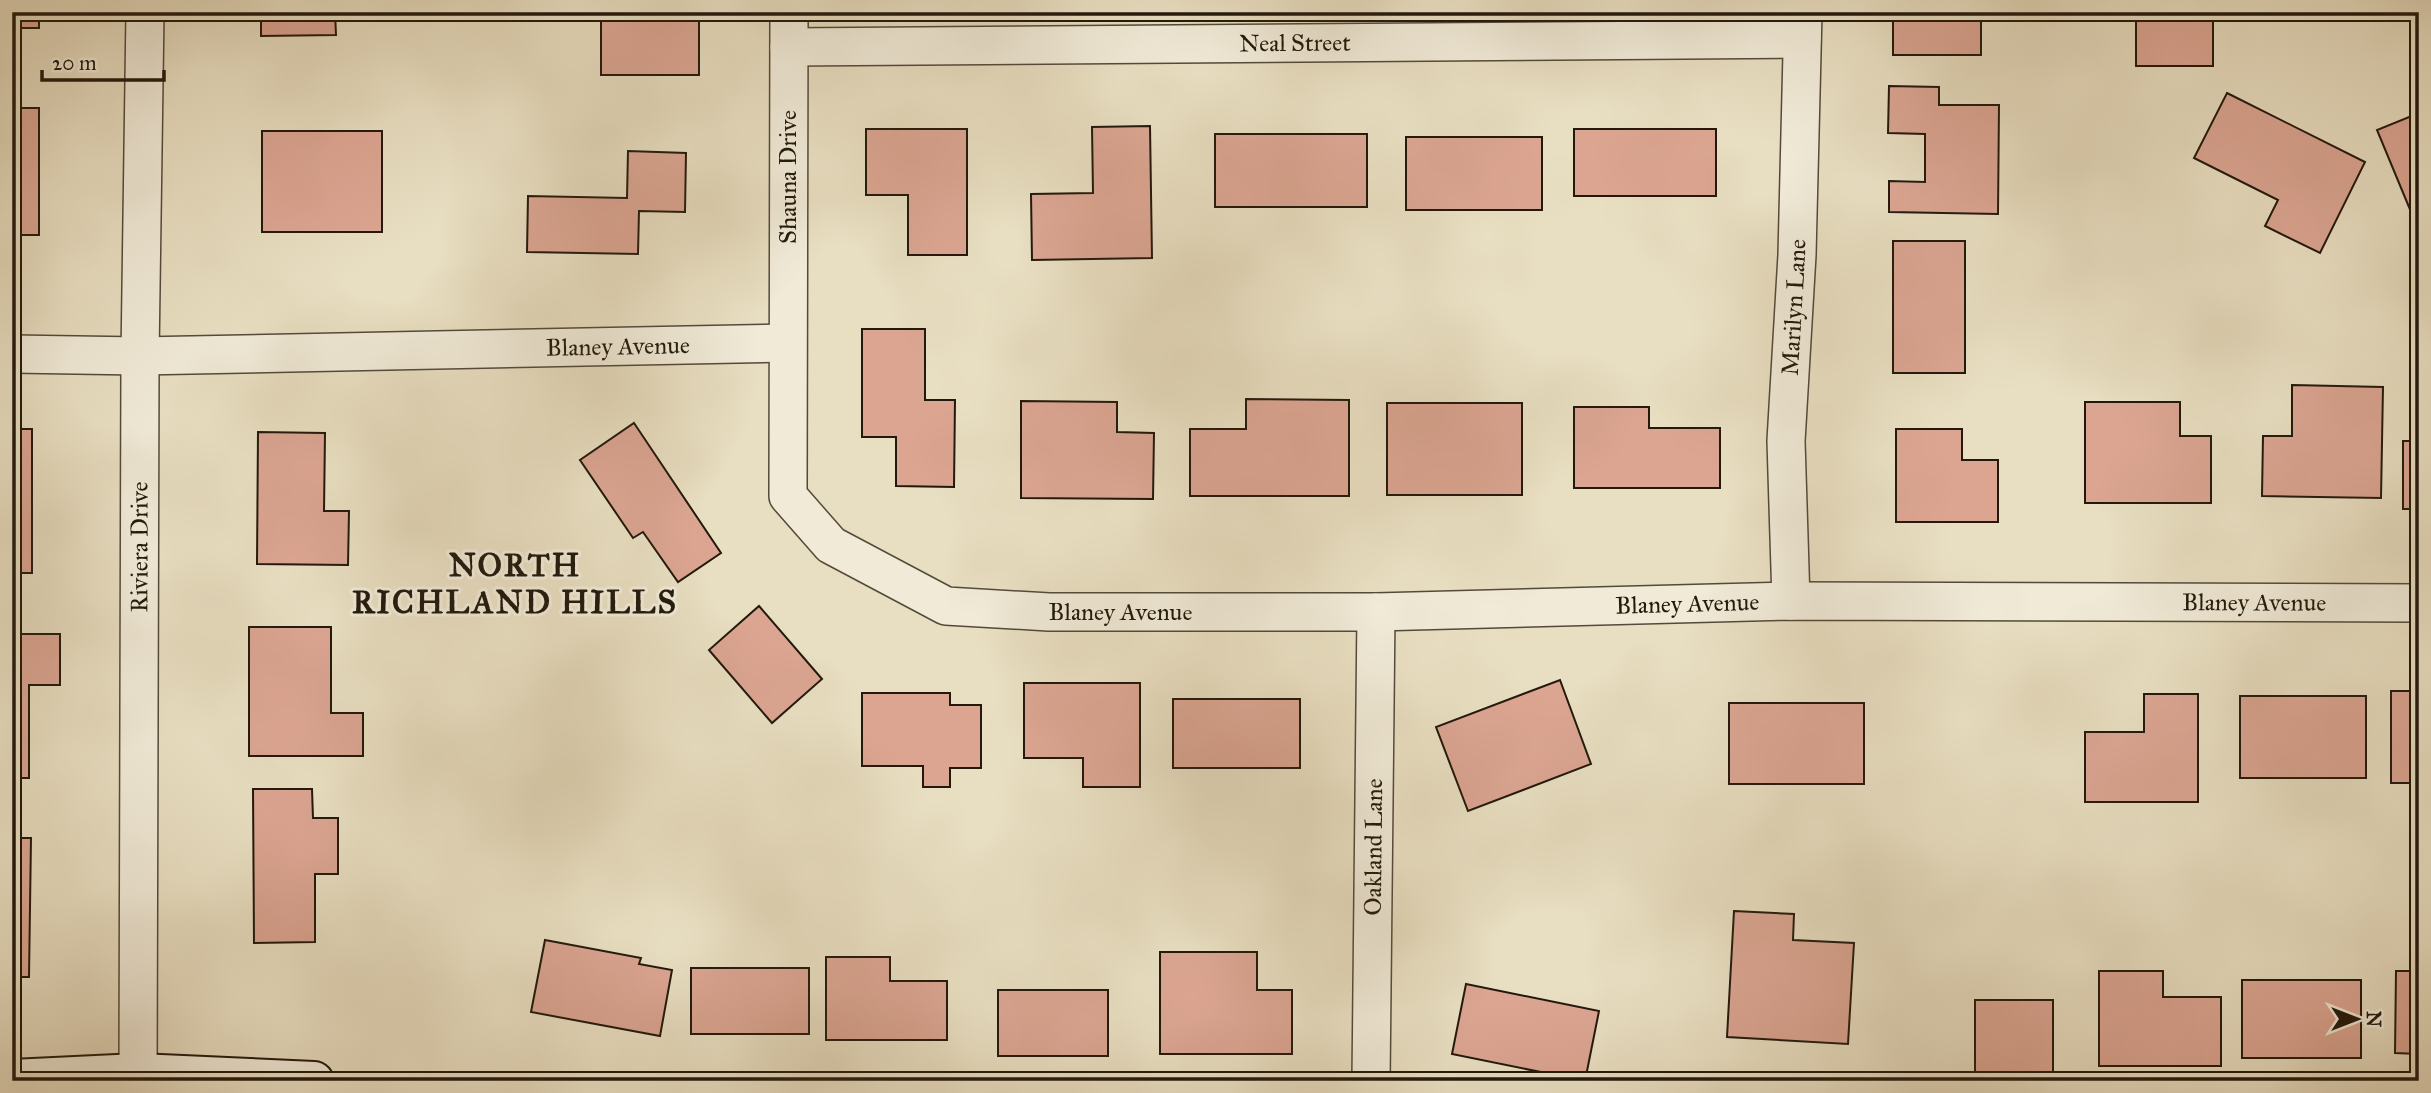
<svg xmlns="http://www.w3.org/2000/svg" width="2431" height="1093" font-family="'IM FELL Great Primer',serif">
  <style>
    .building { fill: #dba592; stroke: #22190c; stroke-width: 2 }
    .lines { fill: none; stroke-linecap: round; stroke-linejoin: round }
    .street-casing { stroke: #544a39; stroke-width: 40 }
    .secondary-casing { stroke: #22190c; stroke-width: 42 }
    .street { stroke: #f0ead7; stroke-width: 37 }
    .secondary { stroke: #f0ead7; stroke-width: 38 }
    .labels { text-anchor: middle; stroke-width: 6; stroke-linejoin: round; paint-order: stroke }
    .street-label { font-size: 24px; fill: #22190c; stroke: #f0ead7 }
    .district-label { font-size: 32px; font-weight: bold; letter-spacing: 2px; fill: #22190c; stroke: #f0ead7 }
  </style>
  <rect width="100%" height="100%" fill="#e8dec1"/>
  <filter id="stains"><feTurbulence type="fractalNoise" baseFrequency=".00286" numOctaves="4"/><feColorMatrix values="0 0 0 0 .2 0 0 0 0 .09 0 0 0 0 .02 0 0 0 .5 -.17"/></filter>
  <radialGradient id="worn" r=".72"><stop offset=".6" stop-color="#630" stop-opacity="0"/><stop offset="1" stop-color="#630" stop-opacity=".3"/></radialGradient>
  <g class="building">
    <rect x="12" y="12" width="27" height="16"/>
    <path d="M261,12H335L336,35L261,36Z"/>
    <rect x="601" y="12" width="98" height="63"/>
    <rect x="1893" y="12" width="88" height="43"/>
    <rect x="2136" y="12" width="77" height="54"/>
    <path d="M1889,86L1939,87V105H1999L1998,214L1889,212V181L1925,182V134L1888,133Z"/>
    <path d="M2227,93L2365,162L2320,253L2265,226L2278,200L2194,158Z"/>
    <rect x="12" y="108" width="27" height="127"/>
    <path d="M2419,113V223L2416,224L2377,130Z"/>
    <path d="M1150,126L1152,258L1032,260L1031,194L1093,193L1092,127Z"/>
    <path d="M866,129H967V255H908V195H866Z"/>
    <rect x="1574" y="129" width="142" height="67"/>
    <rect x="262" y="131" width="120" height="101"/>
    <rect x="1215" y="134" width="152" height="73"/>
    <rect x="1406" y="137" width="136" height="73"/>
    <path d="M628,151L686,153L685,212L639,211L638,254L527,252L528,196L627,198Z"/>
    <rect x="1893" y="241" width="72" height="132"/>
    <path d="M862,329H925V400H955L954,487L896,486V437H862Z"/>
    <path d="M2292,385L2383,387L2381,498L2262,496L2263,436H2292Z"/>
    <path d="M1246,399L1349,400V496H1190V429H1246Z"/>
    <path d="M1021,401L1117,402V432L1154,433L1153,499L1021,498Z"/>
    <path d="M2085,402H2180V436H2211V503H2085Z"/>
    <rect x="1387" y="403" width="135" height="92"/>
    <path d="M1574,407H1649V428H1720V488H1574Z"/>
    <path d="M634,423L721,553L678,582L643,532L633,538L580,460Z"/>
    <rect x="12" y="429" width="20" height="144"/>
    <path d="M1896,429H1962V460H1998V522H1896Z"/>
    <path d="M258,432L325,433L324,511H349L348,565L257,564Z"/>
    <rect x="2403" y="441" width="16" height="68"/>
    <path d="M759,606L822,679L772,723L709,650Z"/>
    <path d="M249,627H331V713H363V756H249Z"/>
    <path d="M12,634H60V685H29V778H12Z"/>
    <path d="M1560,680L1591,764L1468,811L1436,727Z"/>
    <path d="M1024,683H1140V787H1083V758H1024Z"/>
    <rect x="2391" y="691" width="28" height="92"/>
    <path d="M862,693H950V705H981V768H950V787H923V766H862Z"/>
    <path d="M2144,694H2198V802H2085V732H2144Z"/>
    <rect x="2240" y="696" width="126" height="82"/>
    <rect x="1173" y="699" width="127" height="69"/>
    <rect x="1729" y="703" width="135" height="81"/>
    <path d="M253,789H312L313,818H338V874H315V942L254,943Z"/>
    <path d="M12,838H31L29,977H12Z"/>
    <path d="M1734,911L1794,914L1793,940L1854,943L1848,1044L1727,1037Z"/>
    <path d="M545,940L641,958L639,964L672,970L660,1036L531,1012Z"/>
    <path d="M1160,952H1257V990H1292V1054H1160Z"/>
    <path d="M826,957H890V981H947V1040H826Z"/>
    <rect x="691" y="968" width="118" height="66"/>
    <path d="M2099,971H2163V997H2221V1066H2099Z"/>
    <path d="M2396,971H2419V1054L2395,1053Z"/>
    <rect x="2242" y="980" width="119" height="78"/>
    <path d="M1466,984L1599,1011L1585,1081L1452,1054Z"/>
    <rect x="998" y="990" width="110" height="66"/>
    <rect x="1975" y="1000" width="78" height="81"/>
  </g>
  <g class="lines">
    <defs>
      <g id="street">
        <path id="s1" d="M789,12L788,496L831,545L946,606L1049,612H1376L1791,601L2419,603"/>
        <path id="s2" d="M789,47L1802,39"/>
        <path id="s3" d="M12,354L140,356L787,343"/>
        <path id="s4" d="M1791,601L1786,441L1797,255L1803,12"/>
        <path id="s5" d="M138,1081L140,356L145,12"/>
        <path id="s6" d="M1371,1081L1376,612"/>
      </g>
      <path id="secondary" d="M12,1079L138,1073L314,1081"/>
    </defs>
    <use href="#street" class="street-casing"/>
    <use href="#secondary" class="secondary-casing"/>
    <use href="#street" class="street"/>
    <use href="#secondary" class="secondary"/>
  </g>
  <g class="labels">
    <g class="street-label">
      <text dy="8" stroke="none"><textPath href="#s2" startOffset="506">Neal Street</textPath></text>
      <text transform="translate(788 177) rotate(-90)" y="8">Shauna Drive</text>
      <text dy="8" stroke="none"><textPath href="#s4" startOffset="294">Marilyn Lane</textPath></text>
      <text dy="8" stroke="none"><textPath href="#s3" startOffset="606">Blaney Avenue</textPath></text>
      <text dy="8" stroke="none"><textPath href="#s5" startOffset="534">Riviera Drive</textPath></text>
      <text dy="8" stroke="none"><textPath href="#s1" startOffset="1988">Blaney Avenue</textPath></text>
      <text dy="8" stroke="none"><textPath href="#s1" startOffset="1421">Blaney Avenue</textPath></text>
      <text dy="8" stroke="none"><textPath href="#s1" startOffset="854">Blaney Avenue</textPath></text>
      <text dy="8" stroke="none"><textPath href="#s6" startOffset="234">Oakland Lane</textPath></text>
    </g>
    <g class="district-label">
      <text x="515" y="576">NORTH<tspan x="515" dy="37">RICHLAND HILLS</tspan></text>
    </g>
  </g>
  <rect width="2431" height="1093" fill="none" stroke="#e8dec1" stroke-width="42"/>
  <rect x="14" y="14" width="2403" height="1065" fill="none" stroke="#22190c" stroke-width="3.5"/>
  <rect x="21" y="21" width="2389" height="1051" fill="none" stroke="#22190c" stroke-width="2"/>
  <g transform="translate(2357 1019) rotate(90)" stroke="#f0ead7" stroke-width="5" paint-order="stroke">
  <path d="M0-5L12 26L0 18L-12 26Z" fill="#22190c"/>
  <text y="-10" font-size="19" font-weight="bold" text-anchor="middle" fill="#22190c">N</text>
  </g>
  <path d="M42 70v10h122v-10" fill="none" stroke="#22190c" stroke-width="3.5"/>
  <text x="52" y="70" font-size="21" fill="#22190c" stroke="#f0ead7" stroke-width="5" paint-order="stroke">20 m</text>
  <rect width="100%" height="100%" filter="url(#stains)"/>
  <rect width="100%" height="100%" fill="url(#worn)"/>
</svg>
